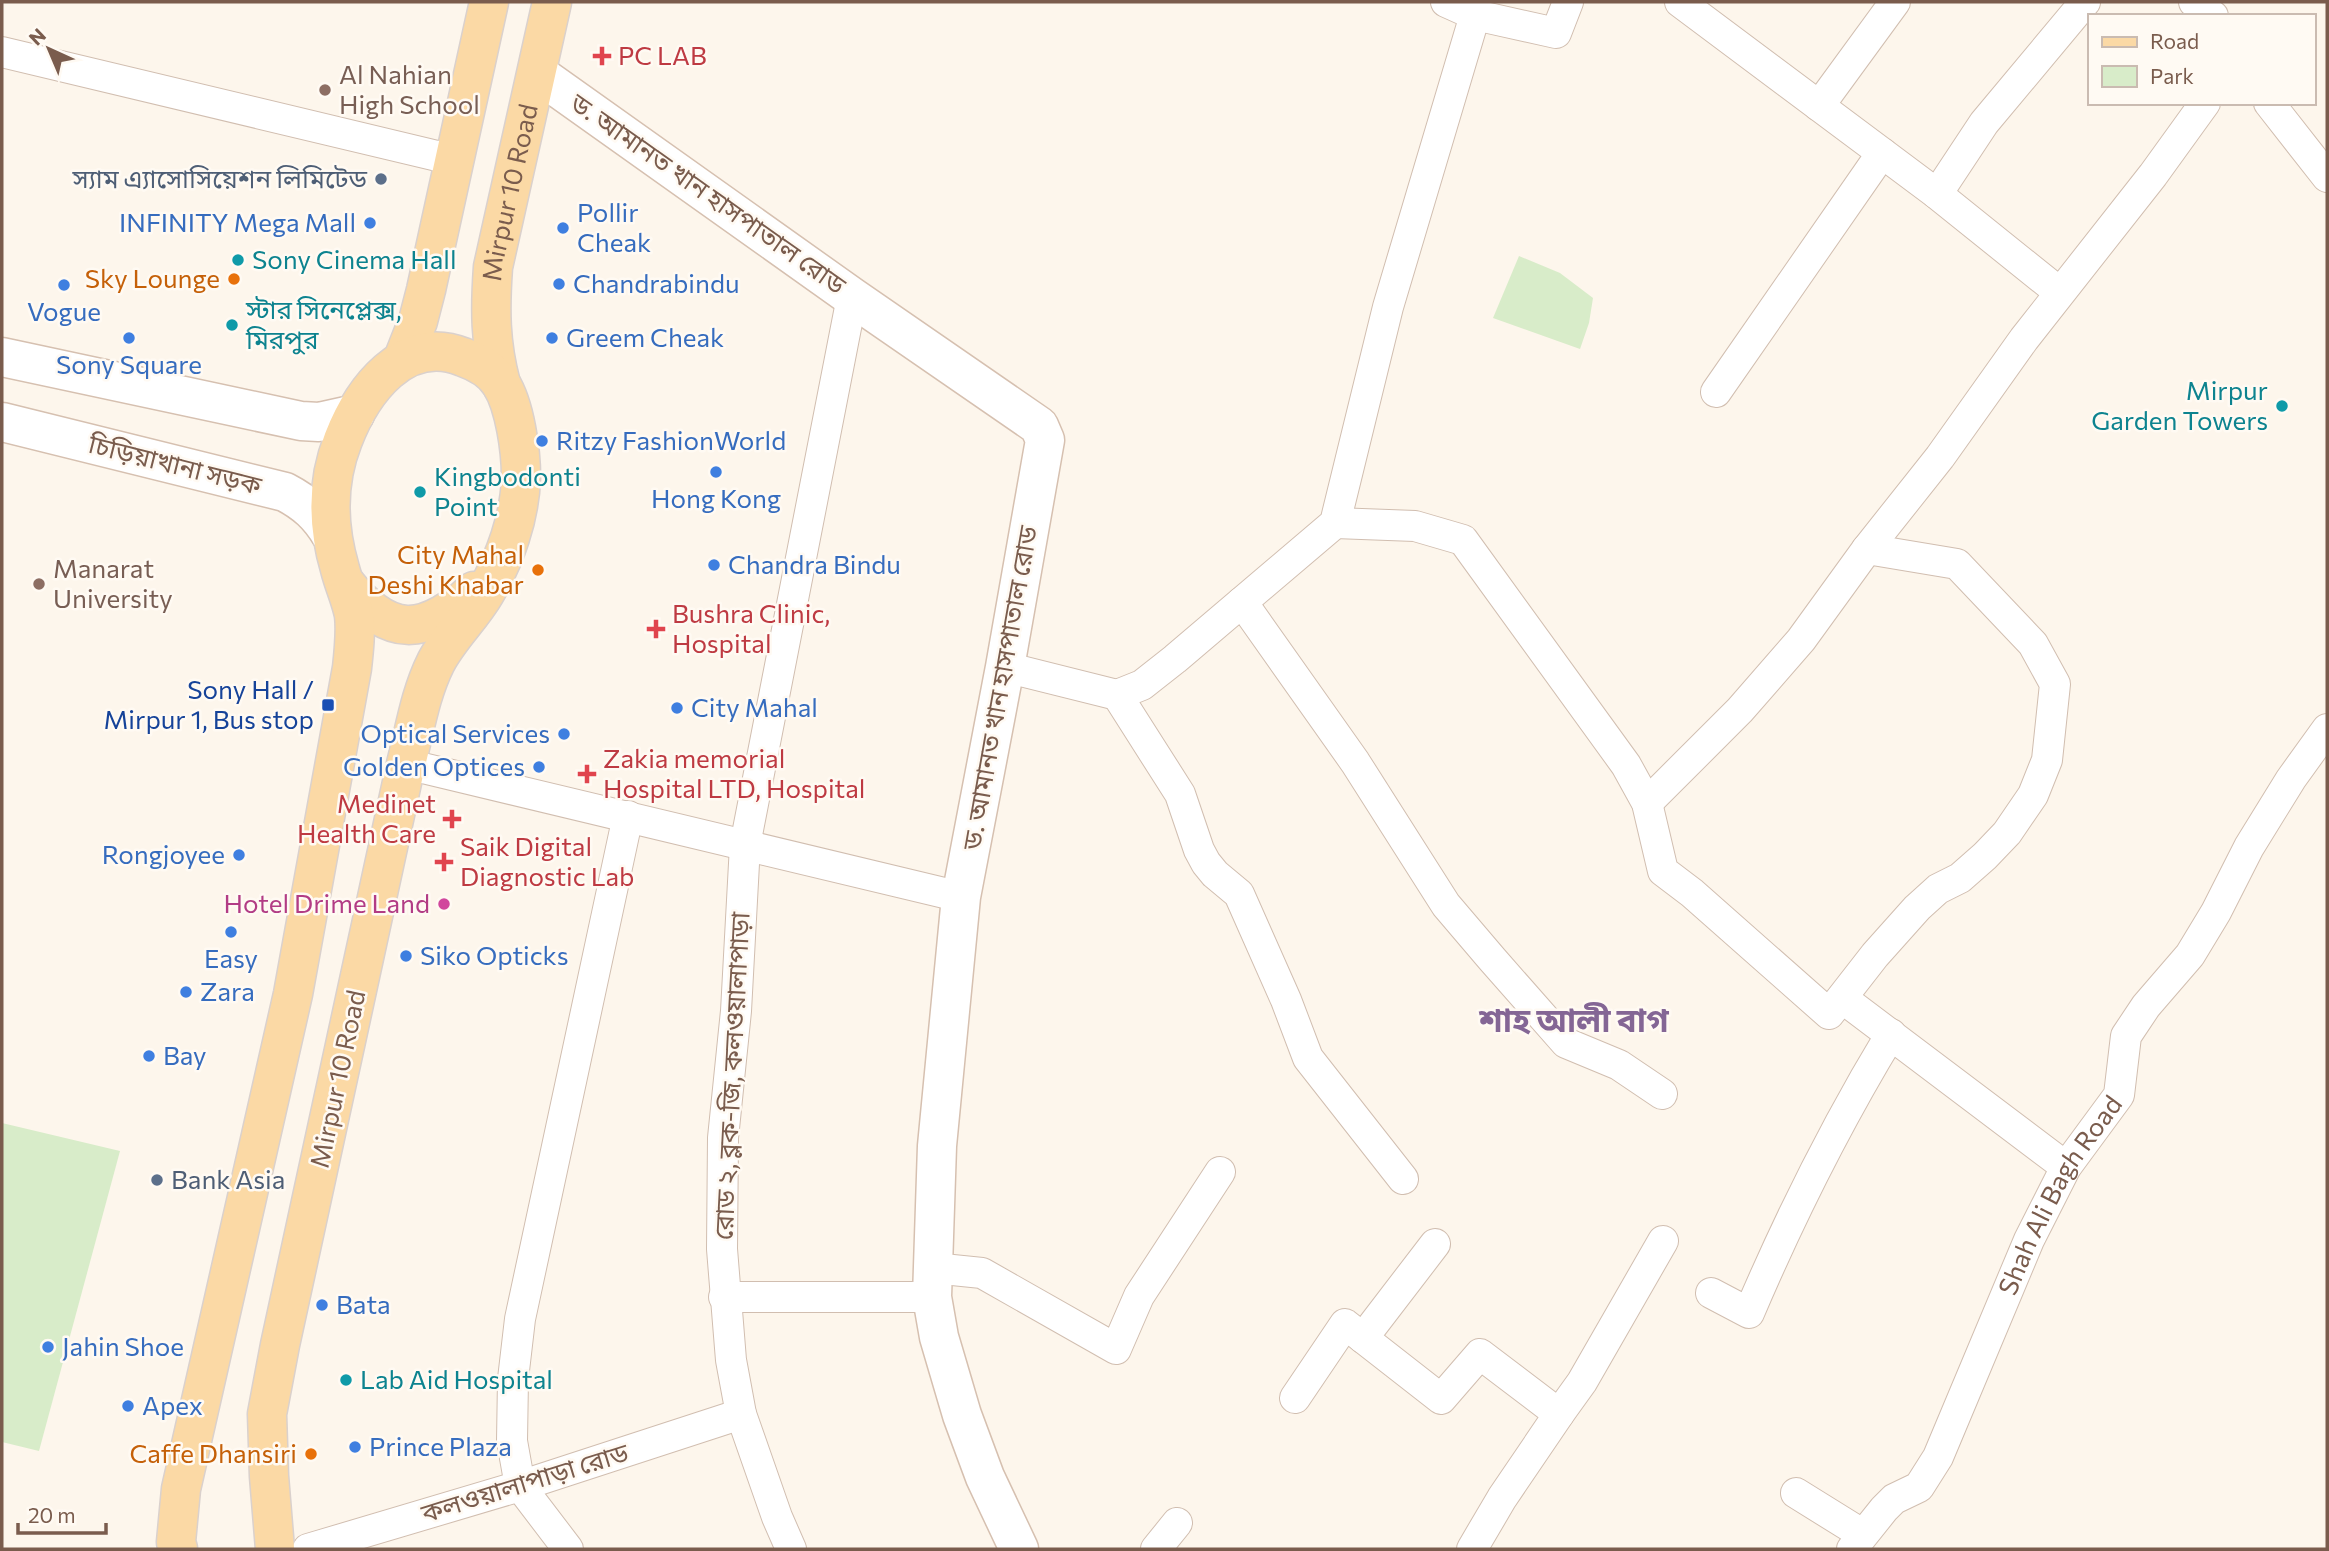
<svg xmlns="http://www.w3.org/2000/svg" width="2329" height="1551" font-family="Commissioner,'Noto Sans Bengali',sans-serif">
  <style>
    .green { fill: #d8ecc9 }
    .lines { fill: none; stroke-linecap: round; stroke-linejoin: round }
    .street-casing { stroke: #d1beb0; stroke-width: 32 }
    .secondary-casing { stroke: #d6c0b0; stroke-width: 41 }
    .primary-casing { stroke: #dad1cd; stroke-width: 41 }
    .street { stroke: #fff; stroke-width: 30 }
    .secondary { stroke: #fff; stroke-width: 38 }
    .primary { stroke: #fbd9a5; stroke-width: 38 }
    .health-dot { fill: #e0444e; stroke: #fffaf3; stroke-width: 2.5 }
    .education-dot { fill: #8d6e63; stroke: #fffaf3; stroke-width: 2.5 }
    .service-dot { fill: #5c6f8a; stroke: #fffaf3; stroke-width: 2.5 }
    .shop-dot { fill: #3f7fe0; stroke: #fffaf3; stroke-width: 2.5 }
    .culture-dot { fill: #0f9aa8; stroke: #fffaf3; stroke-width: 2.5 }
    .food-dot { fill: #e8710a; stroke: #fffaf3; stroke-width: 2.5 }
    .transit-dot { fill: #1a4fb4; stroke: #fffaf3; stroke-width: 2.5 }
    .hotel-dot { fill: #d1479c; stroke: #fffaf3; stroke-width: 2.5 }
    .labels { text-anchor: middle; stroke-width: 5; stroke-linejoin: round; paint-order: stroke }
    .health-label { font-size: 26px; fill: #be3a42; stroke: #fffaf3; text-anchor: start }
    .education-label { font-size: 26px; fill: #785e54; stroke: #fffaf3; text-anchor: start }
    .service-label { font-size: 26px; fill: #4e5e75; stroke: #fffaf3; text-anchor: end }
    .street-label { font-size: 26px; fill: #7a5c4d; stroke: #fffaf3 }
    .shop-label { font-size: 26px; fill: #366cbe; stroke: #fffaf3; text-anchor: start }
    .culture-label { font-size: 26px; fill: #0d838f; stroke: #fffaf3; text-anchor: start }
    .food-label { font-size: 26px; fill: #c56008; stroke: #fffaf3; text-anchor: end }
    .transit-label { font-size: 26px; fill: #164399; stroke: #fffaf3; text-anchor: end }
    .hotel-label { font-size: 26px; fill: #b23c85; stroke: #fffaf3; text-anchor: end }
    .district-label { font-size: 33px; font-weight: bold; fill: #846695; stroke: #fffaf3 }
  </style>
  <rect width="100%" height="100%" fill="#fdf6ec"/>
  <g class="green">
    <path d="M1519,256L1560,273L1593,298L1589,323L1580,349L1493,318Z"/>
    <path d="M2,1123L120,1151L39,1451L2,1442Z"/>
  </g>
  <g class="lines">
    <defs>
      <g id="street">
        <path d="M1680,2L1937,194L2059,292"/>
        <path d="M2194,2L2213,16"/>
        <path d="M1475,15L1556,33L1568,2"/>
        <path d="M2,52L454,160"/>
        <path d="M2269,103L2327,177"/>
        <path d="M1819,106L1895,2"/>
        <path d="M1937,194L1984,123L2085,2"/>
        <path d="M1716,392L1882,153"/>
        <path d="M1335,523L1415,526L1463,540L1626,765L1647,803L1663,871L1692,893L1829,1014L1875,955L1917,908L1938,889L1960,878L1985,856L2007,833L2033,795L2047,760L2055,684L2033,644L1957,564L1867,549"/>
        <path d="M1242,602L1355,762L1446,905L1492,959L1566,1043L1619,1065L1662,1094"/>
        <path d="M1005,667L1117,695L1142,685L1175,659L1335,523L1388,307L1475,15L1446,2"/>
        <path d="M1117,695L1180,794L1199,850L1206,863L1215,874L1239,894L1286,1000L1308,1058L1403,1179"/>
        <path d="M406,764L961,897"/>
        <path d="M1647,803L1740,710L1801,640L1867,549L1940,457L2024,339L2153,175L2205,103"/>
        <path d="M1842,998L2066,1167"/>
        <path d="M933,1268L982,1273L1116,1349L1139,1296L1220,1172"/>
        <path d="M1711,1293L1749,1313C1790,1217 1837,1123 1891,1034"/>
        <path d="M724,1297H932"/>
        <path d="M1363,1338L1435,1244"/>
        <path d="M1295,1398L1345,1324L1441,1399L1480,1354L1559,1414L1502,1498L1472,1549"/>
        <path d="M1559,1414L1582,1382L1663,1241"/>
        <path d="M1796,1493L1862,1534"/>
        <path d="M308,1549L520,1486L741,1414"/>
        <path d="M568,1549L520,1486L512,1441L513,1379L520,1319L628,816"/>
        <path d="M791,1549L777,1517L741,1414L731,1360L722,1249L723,1138L736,1011L745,845L852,297"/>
        <path d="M1156,1549L1177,1523"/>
        <path id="s1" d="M1852,1549L1884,1509L1894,1499L1919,1487L1938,1457L2029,1240L2066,1167L2119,1095L2126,1036L2146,1006L2190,955L2216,912L2249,847L2291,779L2327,729"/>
      </g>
      <g id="secondary">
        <path d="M537,73L852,297L1039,426L1045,440L1005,667L961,897L937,1146L932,1297L939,1337L962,1415L985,1477L1019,1549"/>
        <path d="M2,357L301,421L319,422L355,414"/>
        <path d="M2,422L285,492C306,503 319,515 331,535"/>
      </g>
      <g id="primary">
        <path d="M403,359L418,321L426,290L489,2"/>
        <path id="s2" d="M501,384C490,343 490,309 493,267L552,2"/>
        <path d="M345,583C389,639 424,636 474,591"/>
        <path d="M178,1549L176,1542L181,1489L293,994L352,668C354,650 356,632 354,615C351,599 344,585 340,569C327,525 326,483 343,440C362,391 404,333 463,357C477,362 493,371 501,384C515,406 521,451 521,477C520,517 505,559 485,593C471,617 449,637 436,662C420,694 415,729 406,764L280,1345L267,1414L269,1476L275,1549"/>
      </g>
    </defs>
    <use href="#street" class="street-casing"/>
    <use href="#secondary" class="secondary-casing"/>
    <use href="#primary" class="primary-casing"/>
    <use href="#street" class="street"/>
    <use href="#secondary" class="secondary"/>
    <use href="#primary" class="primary"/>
  </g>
  <g class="health-dot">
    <path d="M598.5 45.5h7v7h7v7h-7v7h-7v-7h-7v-7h7z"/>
    <path d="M652.5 618.5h7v7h7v7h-7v7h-7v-7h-7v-7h7z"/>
    <path d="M583.5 763.5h7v7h7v7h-7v7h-7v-7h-7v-7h7z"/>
    <path d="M448.5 808.5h7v7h7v7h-7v7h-7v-7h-7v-7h7z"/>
    <path d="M440.5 851.5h7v7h7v7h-7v7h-7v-7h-7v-7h7z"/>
  </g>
  <g class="education-dot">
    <circle cx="325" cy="90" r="7"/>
    <circle cx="39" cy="584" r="7"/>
  </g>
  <g class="service-dot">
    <circle cx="381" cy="179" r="7"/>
    <circle cx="157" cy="1180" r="7"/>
  </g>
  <g class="shop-dot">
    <circle cx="370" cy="223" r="7"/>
    <circle cx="563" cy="228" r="7"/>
    <circle cx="559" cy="284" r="7"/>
    <circle cx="64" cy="285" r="7"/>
    <circle cx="129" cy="338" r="7"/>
    <circle cx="552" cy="338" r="7"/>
    <circle cx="542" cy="441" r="7"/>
    <circle cx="716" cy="472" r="7"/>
    <circle cx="714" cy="565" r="7"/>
    <circle cx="677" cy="708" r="7"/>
    <circle cx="564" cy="734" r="7"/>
    <circle cx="539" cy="767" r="7"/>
    <circle cx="239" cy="855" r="7"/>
    <circle cx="231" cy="932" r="7"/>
    <circle cx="406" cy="956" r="7"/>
    <circle cx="186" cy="992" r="7"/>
    <circle cx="149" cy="1056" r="7"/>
    <circle cx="322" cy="1305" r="7"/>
    <circle cx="48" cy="1347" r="7"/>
    <circle cx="128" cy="1406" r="7"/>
    <circle cx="355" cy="1447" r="7"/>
  </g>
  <g class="culture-dot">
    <circle cx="238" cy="260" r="7"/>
    <circle cx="232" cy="325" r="7"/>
    <circle cx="2282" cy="406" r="7"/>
    <circle cx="420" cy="492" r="7"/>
    <circle cx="346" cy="1380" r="7"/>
  </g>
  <g class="food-dot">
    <circle cx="234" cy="279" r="7"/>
    <circle cx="538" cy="570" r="7"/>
    <circle cx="311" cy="1454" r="7"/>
  </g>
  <rect class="transit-dot" x="321" y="698" width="14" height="14" rx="3.5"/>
  <circle class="hotel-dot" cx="444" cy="904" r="7"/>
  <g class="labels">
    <g class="health-label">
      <text x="618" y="65">PC LAB</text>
      <text x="672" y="623">Bushra Clinic,<tspan x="672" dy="30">Hospital</tspan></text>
      <text x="603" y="768">Zakia memorial<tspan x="603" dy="30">Hospital LTD, Hospital</tspan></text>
      <text x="436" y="813" text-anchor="end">Medinet<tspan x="436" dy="30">Health Care</tspan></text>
      <text x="460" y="856">Saik Digital<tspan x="460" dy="30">Diagnostic Lab</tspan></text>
    </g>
    <g class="education-label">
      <text x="339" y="84">Al Nahian<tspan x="339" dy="30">High School</tspan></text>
      <text x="53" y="578">Manarat<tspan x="53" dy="30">University</tspan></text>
    </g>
    <g class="service-label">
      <text x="367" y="188">স্যাম এ্যাসোসিয়েশন লিমিটেড</text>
      <text x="171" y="1189" text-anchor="start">Bank Asia</text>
    </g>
    <g class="street-label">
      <text dy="9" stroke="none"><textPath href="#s2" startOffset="194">Mirpur 10 Road</textPath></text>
      <text transform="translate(708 194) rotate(35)" y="9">ড. আমানত খান হাসপাতাল রোড</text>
      <text transform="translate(175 465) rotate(14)" y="9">চিড়িয়াখানা সড়ক</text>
      <text transform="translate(1000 688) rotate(-80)" y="9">ড. আমানত খান হাসপাতাল রোড</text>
      <text transform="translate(732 1076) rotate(-87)" y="9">রোড ২, ব্লক-জি, কলওয়ালাপাড়া</text>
      <text transform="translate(338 1079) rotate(-78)" y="9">Mirpur 10 Road</text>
      <text dy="9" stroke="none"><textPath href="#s1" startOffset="418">Shah Ali Bagh Road</textPath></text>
      <text transform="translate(525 1483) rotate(-17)" y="9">কলওয়ালাপাড়া রোড</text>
    </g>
    <g class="shop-label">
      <text x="577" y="222">Pollir<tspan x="577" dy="30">Cheak</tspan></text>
      <text x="356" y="232" text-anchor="end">INFINITY Mega Mall</text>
      <text x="573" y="293">Chandrabindu</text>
      <text x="64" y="321" text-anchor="middle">Vogue</text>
      <text x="566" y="347">Greem Cheak</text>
      <text x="129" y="374" text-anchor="middle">Sony Square</text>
      <text x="556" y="450">Ritzy FashionWorld</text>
      <text x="716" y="508" text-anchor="middle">Hong Kong</text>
      <text x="728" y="574">Chandra Bindu</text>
      <text x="691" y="717">City Mahal</text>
      <text x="550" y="743" text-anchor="end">Optical Services</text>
      <text x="525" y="776" text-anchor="end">Golden Optices</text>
      <text x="225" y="864" text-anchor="end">Rongjoyee</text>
      <text x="420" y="965">Siko Opticks</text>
      <text x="231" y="968" text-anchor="middle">Easy</text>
      <text x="200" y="1001">Zara</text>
      <text x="163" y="1065">Bay</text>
      <text x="336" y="1314">Bata</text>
      <text x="62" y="1356">Jahin Shoe</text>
      <text x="142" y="1415">Apex</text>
      <text x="369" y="1456">Prince Plaza</text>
    </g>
    <g class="culture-label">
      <text x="252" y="269">Sony Cinema Hall</text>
      <text x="246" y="319">স্টার সিনেপ্লেক্স,<tspan x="246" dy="30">মিরপুর</tspan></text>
      <text x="2268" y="400" text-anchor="end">Mirpur<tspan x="2268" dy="30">Garden Towers</tspan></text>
      <text x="434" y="486">Kingbodonti<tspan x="434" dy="30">Point</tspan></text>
      <text x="360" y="1389">Lab Aid Hospital</text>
    </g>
    <g class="food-label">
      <text x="220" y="288">Sky Lounge</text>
      <text x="524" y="564">City Mahal<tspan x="524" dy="30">Deshi Khabar</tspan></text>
      <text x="297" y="1463">Caffe Dhansiri</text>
    </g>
    <g class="transit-label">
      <text x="314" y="699">Sony Hall /<tspan x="314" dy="30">Mirpur 1, Bus stop</tspan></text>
    </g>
    <g class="hotel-label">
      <text x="430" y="913">Hotel Drime Land</text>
    </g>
    <g class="district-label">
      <text x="1574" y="1032">শাহ আলী বাগ</text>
    </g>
  </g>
  <rect width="2329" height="1551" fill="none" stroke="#7a5c4d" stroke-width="7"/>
  <rect x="2088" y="14" width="228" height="91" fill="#fffaf3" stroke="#cabbb1" stroke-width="2"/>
  <rect x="2102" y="37" width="35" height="10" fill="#fbd9a5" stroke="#cabbb1" stroke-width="2"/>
  <text x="2150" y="49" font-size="21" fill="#7a5c4d">Road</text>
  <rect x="2102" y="66" width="35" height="21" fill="#d8ecc9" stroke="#cabbb1" stroke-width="2"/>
  <text x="2150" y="84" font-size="21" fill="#7a5c4d">Park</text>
  <g transform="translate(49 49) rotate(316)" stroke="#fffaf3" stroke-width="5" paint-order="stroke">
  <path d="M0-5L12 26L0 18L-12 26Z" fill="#7a5c4d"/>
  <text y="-10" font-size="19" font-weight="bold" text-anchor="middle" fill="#7a5c4d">N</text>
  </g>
  <path d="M18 1523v10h88v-10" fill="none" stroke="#7a5c4d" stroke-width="3.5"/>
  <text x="28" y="1523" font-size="21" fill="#7a5c4d" stroke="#fffaf3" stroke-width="5" paint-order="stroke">20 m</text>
</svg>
